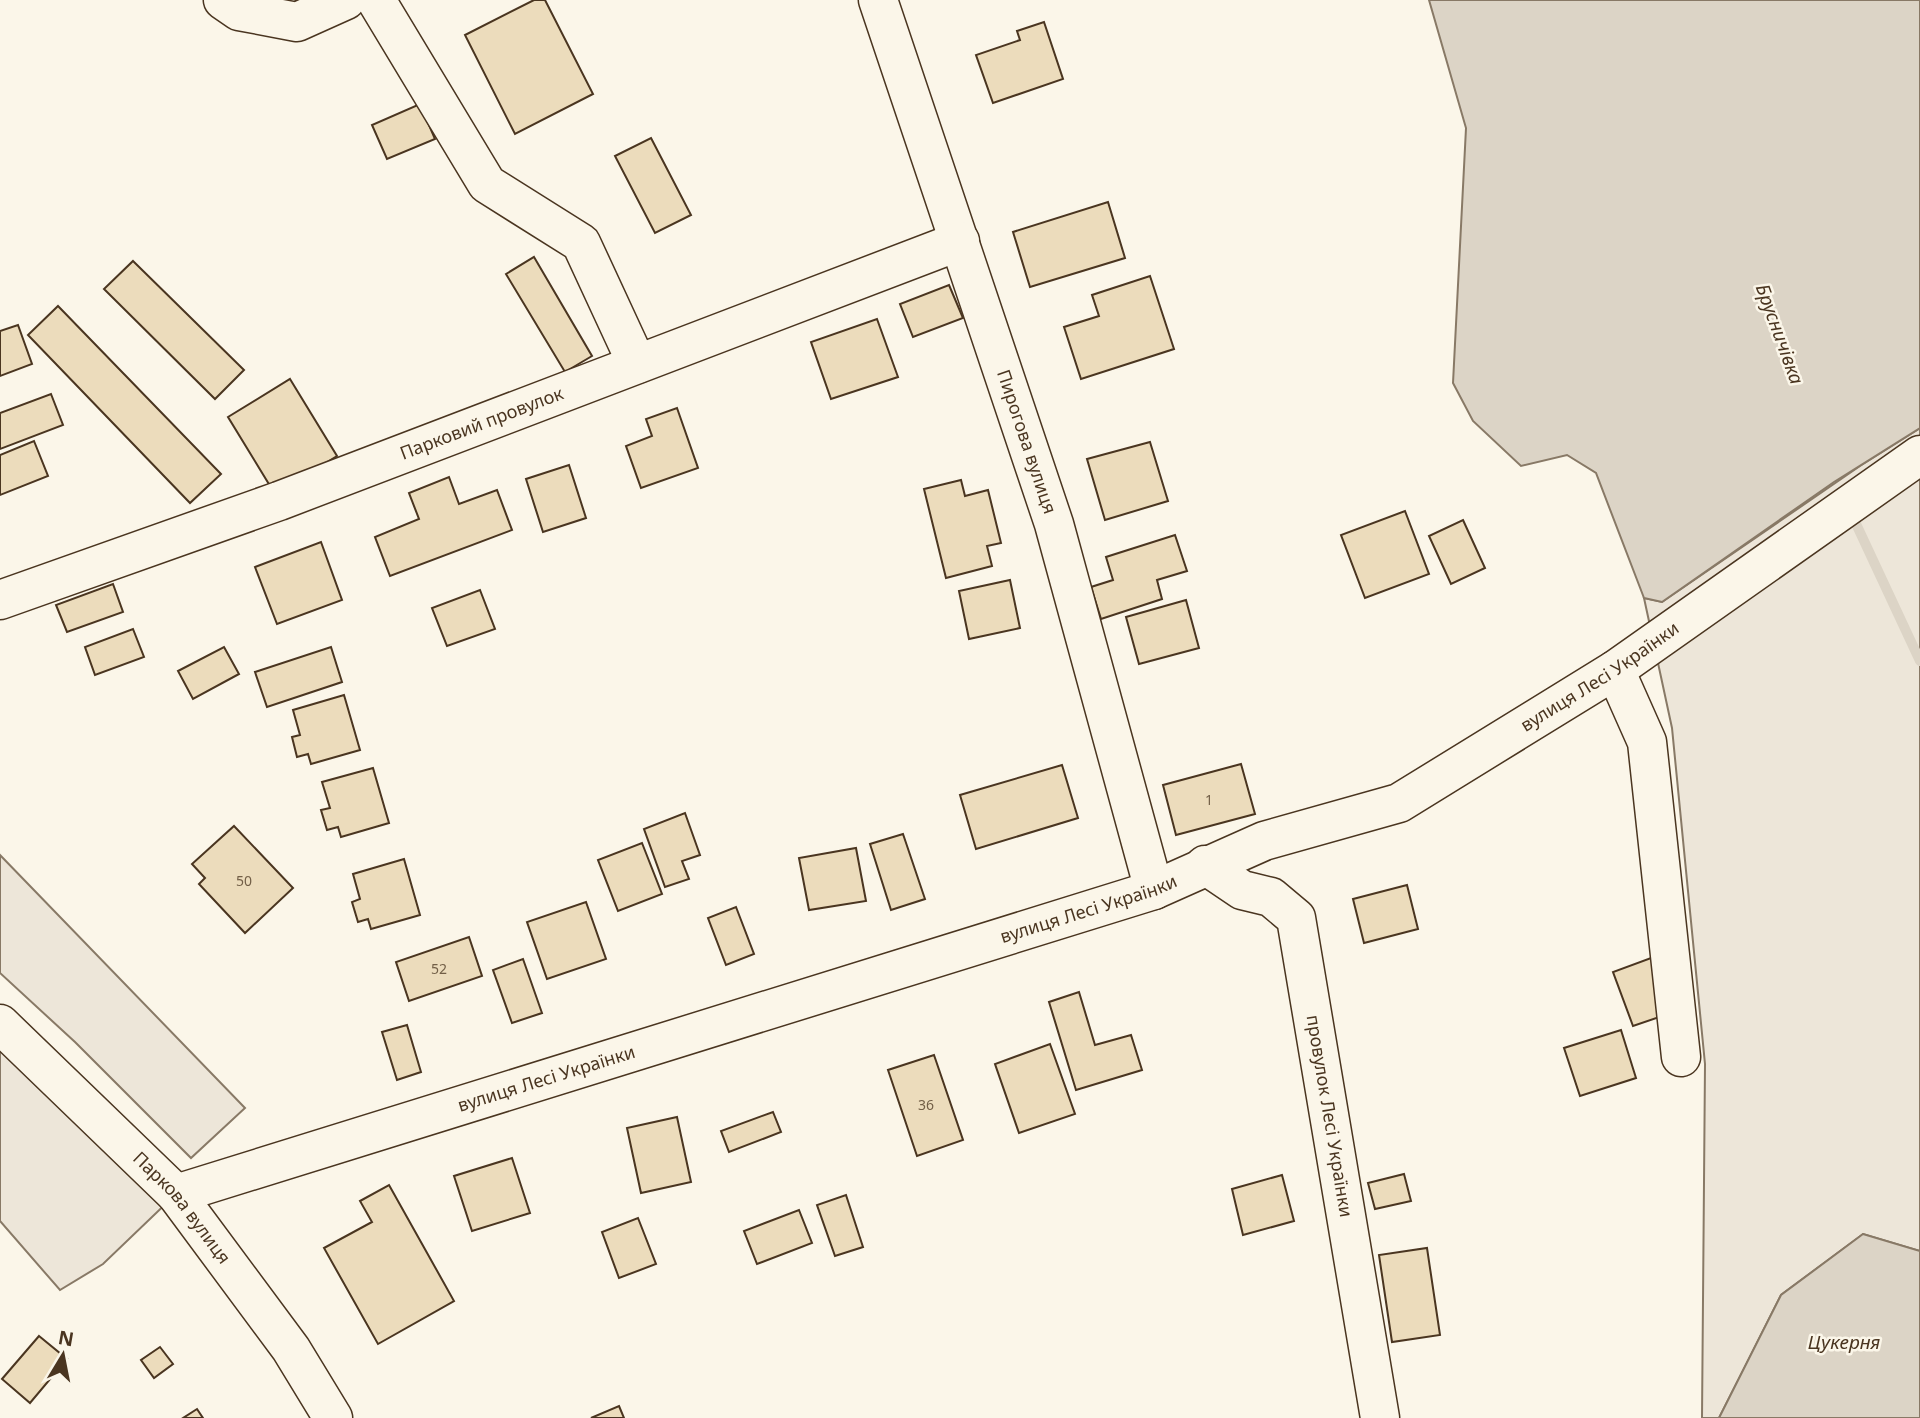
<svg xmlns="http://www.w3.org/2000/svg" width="1920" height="1418" font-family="'Noto Sans',sans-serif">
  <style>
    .green { fill: #ede6d9; stroke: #887966; stroke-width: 2 }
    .water { fill: #dcd4c6; stroke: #887966; stroke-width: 2 }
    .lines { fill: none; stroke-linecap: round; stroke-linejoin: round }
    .stream { stroke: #dcd4c6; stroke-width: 10 }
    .building { fill: #ecdcbc; stroke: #4a3520; stroke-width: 2 }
    .minor-casing { stroke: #4a3520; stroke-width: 41 }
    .minor { stroke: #fbf6e9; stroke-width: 38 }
    .labels { text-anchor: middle; stroke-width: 5; stroke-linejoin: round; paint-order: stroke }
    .number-label { font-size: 14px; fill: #725f47 }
    .street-label { font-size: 18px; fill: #4a3520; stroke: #fbf6e9 }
    .water-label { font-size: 19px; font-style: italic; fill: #4a3520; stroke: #fbf6e9 }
  </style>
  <rect width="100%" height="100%" fill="#fbf6e9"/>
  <g class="green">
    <path d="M1920,428V1251L1863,1234L1781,1295L1719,1418H1702L1705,1064L1672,728L1644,598L1662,602L1860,466Z"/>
    <path d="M0,855L245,1108L191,1158L75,1042L0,973Z"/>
    <path d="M0,1024L176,1194L103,1264L60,1290L0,1221Z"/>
  </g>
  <g class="water">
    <path d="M1429,0H1920V428L1834,482L1662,602L1644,598L1596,473L1567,455L1521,466L1473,421L1453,383L1466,128Z"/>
    <path d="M1863,1234L1920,1251V1418H1719L1781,1295Z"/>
  </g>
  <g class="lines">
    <path class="stream" d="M1851,513L1920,661"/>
  </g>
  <g class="building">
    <path d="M534,0H545L593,94L515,134L465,35Z"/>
    <path d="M1044,22L1063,79L993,103L976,55L1020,40L1017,31Z"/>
    <path d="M420,104L435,139L387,159L372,125Z"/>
    <path d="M651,138L691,215L655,233L615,156Z"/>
    <path d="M1108,202L1125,258L1030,287L1013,232Z"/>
    <path d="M534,257L592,356L565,372L506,274Z"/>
    <path d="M133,261L244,370L215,399L104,289Z"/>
    <path d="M1150,276L1174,349L1081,379L1064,327L1099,316L1092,295Z"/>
    <path d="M949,285L963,318L913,337L900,304Z"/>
    <path d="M58,306L221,474L190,503L28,335Z"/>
    <path d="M877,319L898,377L831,399L811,342Z"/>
    <path d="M18,325L32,364L0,376V331Z"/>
    <path d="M290,379L337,456L275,494L228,417Z"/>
    <path d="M51,394L63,425L0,449V413Z"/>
    <path d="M677,408L698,468L641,488L626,446L652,436L646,419Z"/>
    <path d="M34,441L48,476L0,495V455Z"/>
    <path d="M1150,442L1168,501L1105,520L1087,459Z"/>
    <path d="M569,465L586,518L543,532L526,479Z"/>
    <path d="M449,477L459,504L497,490L512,530L390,576L375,537L419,519L409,493Z"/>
    <path d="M961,480L965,496L988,490L1001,543L987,546L992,566L946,578L924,489Z"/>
    <path d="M1405,511L1429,574L1365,598L1341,535Z"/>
    <path d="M1463,520L1485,568L1451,584L1429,536Z"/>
    <path d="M1175,535L1187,571L1157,580L1162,599L1101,619L1091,587L1113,580L1106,557Z"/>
    <path d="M321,542L342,600L277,624L255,567Z"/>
    <path d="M1010,580L1020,628L969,639L959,591Z"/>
    <path d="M113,584L123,612L67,632L56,605Z"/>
    <path d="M480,590L495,629L447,646L432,608Z"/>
    <path d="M1186,600L1199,648L1139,664L1126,617Z"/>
    <path d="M133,629L144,657L95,675L85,647Z"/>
    <path d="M224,647L239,674L193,699L178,671Z"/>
    <path d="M331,647L342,682L267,707L255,672Z"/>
    <path d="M344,695L360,750L311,764L308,754L297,757L292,737L300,735L293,710Z"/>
    <path d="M1241,764L1255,814L1176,835L1163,785Z"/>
    <path d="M1062,765L1078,818L976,849L960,795Z"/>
    <path d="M373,768L389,823L341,837L338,827L327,830L321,810L330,808L322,782Z"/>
    <path d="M685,813L700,855L682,861L689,879L665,887L644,829Z"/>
    <path d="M234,826L293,888L245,933L199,884L205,878L192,864Z"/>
    <path d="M903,834L925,899L891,910L870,844Z"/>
    <path d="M642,843L662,894L618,911L598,860Z"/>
    <path d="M856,848L866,901L809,910L799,858Z"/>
    <path d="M404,859L420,915L371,929L368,919L358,922L352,902L360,899L353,874Z"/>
    <path d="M1407,885L1418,929L1364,943L1353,899Z"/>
    <path d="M586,902L606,959L547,979L527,922Z"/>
    <path d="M736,907L754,954L726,965L708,918Z"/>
    <path d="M469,937L482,976L409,1001L396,962Z"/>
    <path d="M1651,958L1671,1013L1633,1026L1613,972Z"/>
    <path d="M523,959L542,1013L512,1023L493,970Z"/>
    <path d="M1079,992L1095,1045L1131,1035L1142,1070L1076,1090L1049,1002Z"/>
    <path d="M407,1025L421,1072L397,1080L382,1032Z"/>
    <path d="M1621,1030L1636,1078L1580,1096L1564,1048Z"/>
    <path d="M1050,1044L1075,1114L1019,1133L995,1064Z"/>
    <path d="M934,1055L963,1140L917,1156L888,1070Z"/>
    <path d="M773,1112L781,1132L729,1152L721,1131Z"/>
    <path d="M677,1117L691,1182L641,1193L627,1128Z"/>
    <path d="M512,1158L530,1213L472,1231L454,1176Z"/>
    <path d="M1404,1174L1411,1201L1375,1209L1368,1183Z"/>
    <path d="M1282,1175L1294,1221L1243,1235L1232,1189Z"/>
    <path d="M389,1185L454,1301L378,1344L324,1248L372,1222L360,1201Z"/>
    <path d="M846,1195L863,1247L835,1256L817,1205Z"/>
    <path d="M799,1210L812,1243L757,1264L744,1231Z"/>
    <path d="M638,1218L656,1264L619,1278L602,1232Z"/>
    <path d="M1427,1248L1440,1335L1392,1342L1379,1255Z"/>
    <path d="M39,1336L67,1359L30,1403L2,1379Z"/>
    <path d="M160,1347L173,1364L154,1378L141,1360Z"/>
    <path d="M619,1406L624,1418H591Z"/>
    <path d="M197,1409L203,1418H183Z"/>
  </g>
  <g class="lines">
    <defs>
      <g id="minor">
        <path d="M223,0L239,11L297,22L346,0"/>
        <path d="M376,0L487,184L581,243L637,364"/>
        <path id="s1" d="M878,0L1054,524L1154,890"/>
        <path id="s2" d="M0,600L279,501L960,241"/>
        <path d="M1615,670L1647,742L1681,1057"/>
        <path id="s3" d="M1205,865L1242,890L1271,897L1296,918L1380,1418"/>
        <path id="s4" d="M0,1024L176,1194L291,1349L333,1418"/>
        <path id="s5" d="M176,1194L1154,890L1264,841L1399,803L1615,670L1920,455"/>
      </g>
    </defs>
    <use href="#minor" class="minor-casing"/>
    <use href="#minor" class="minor"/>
  </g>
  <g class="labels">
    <g class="number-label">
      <text x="1209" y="805">1</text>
      <text x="244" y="886">50</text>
      <text x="439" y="974">52</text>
      <text x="926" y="1110">36</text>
    </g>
    <g class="street-label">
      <text dy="6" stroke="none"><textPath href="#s2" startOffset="513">Парковий провулок</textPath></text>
      <text dy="6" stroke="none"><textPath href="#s1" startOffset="466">Пирогова вулиця</textPath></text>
      <text dy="6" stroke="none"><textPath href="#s5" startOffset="1522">вулиця Лесі Українки</textPath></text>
      <text dy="6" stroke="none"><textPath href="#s5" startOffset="956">вулиця Лесі Українки</textPath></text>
      <text dy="6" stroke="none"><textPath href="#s5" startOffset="388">вулиця Лесі Українки</textPath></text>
      <text dy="6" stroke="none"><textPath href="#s3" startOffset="308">провулок Лесі Українки</textPath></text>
      <text dy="6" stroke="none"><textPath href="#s4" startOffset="259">Паркова вулиця</textPath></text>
    </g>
    <g class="water-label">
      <text transform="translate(1780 334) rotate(70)" y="7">Брусничівка</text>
      <text x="1844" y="1349">Цукерня</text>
    </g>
  </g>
  <g transform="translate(63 1355) rotate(10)" stroke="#fbf6e9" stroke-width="5" paint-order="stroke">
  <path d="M0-5L12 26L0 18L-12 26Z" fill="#4a3520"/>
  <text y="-10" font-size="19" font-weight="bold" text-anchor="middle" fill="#4a3520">N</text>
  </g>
</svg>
